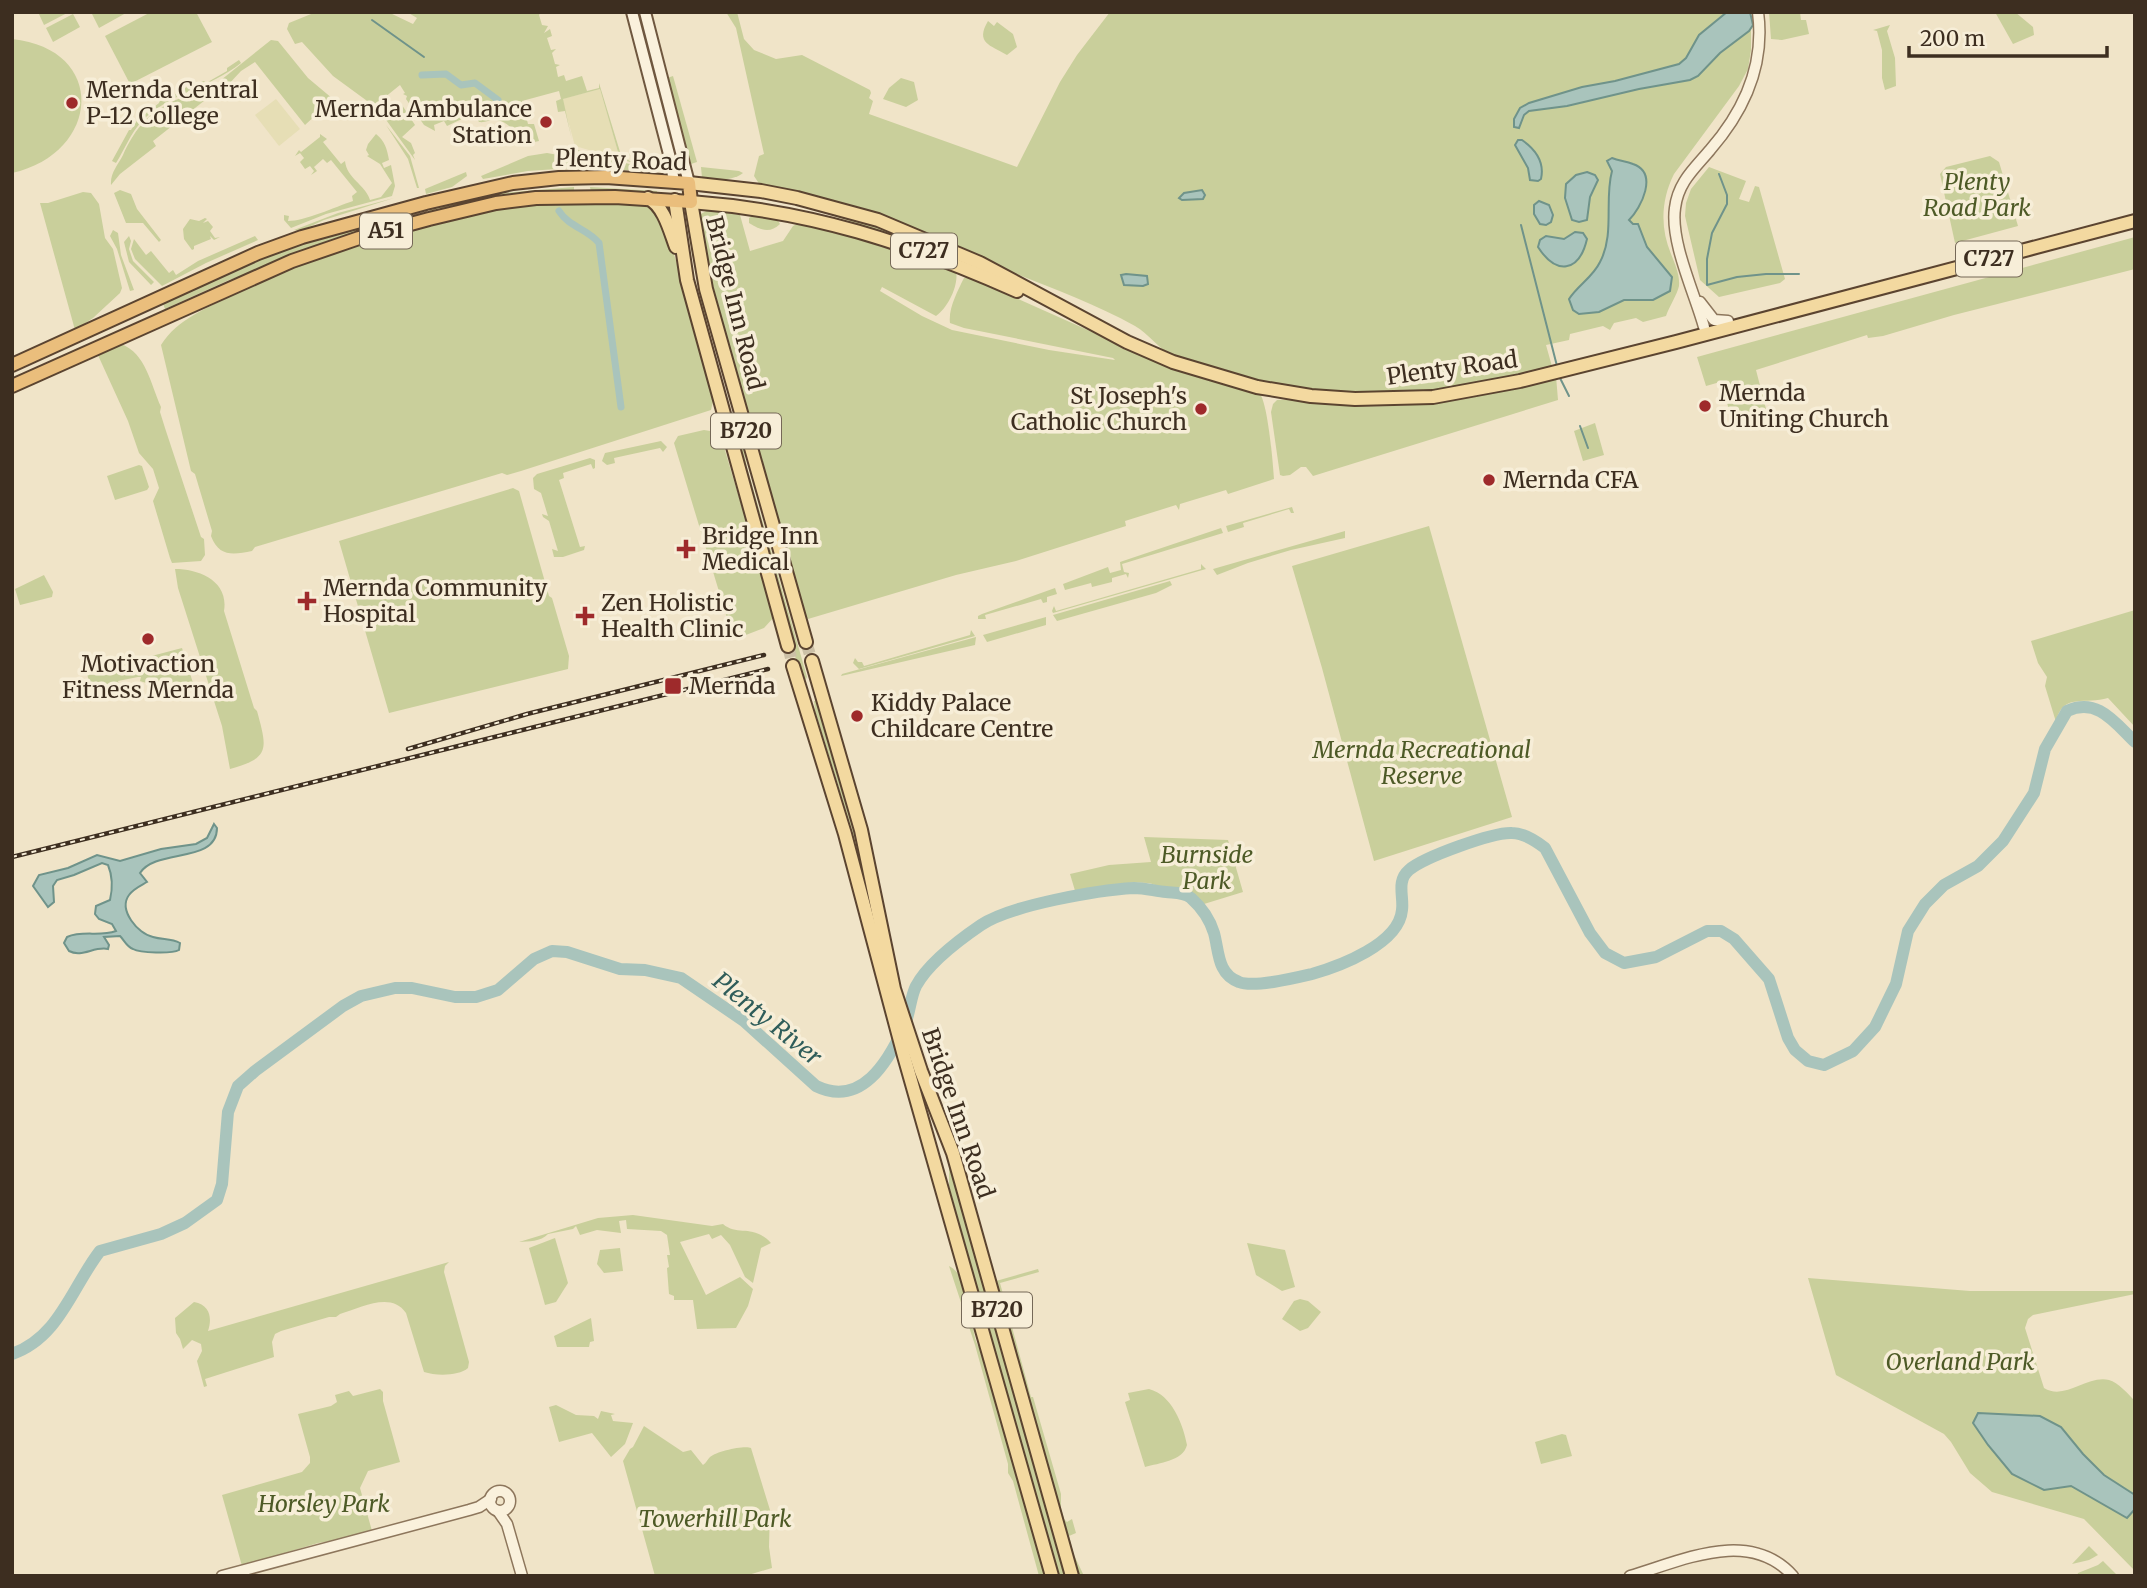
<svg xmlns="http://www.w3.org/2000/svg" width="2147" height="1588" font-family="Merriweather,serif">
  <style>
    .farmland { fill: #e6deb5 }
    .green { fill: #c9cf9b }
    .water { fill: #a9c4bc; stroke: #6f938a; stroke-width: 2 }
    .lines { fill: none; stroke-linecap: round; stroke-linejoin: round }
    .stream { stroke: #6f938a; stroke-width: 2 }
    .canal { stroke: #a9c4bc; stroke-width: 7 }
    .river { stroke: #a9c4bc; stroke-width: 12 }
    .primary-tunnel { stroke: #ccc0a6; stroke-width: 12; stroke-dasharray: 12 6; stroke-linecap: butt }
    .tertiary-casing { stroke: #8d765c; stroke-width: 13 }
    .secondary-casing { stroke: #6f573f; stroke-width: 14 }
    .primary-casing { stroke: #5b4430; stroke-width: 16 }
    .trunk-casing { stroke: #5b4430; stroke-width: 16 }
    .tertiary { stroke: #faf1dc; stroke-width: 10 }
    .secondary { stroke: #faf1dc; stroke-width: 10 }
    .primary { stroke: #f3d9a0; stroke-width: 12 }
    .trunk { stroke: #eabe7c; stroke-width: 12 }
    .rail-casing { stroke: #3d2e20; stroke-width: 4.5 }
    .rail { stroke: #f7eed8; stroke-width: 2; stroke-dasharray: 5; stroke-linecap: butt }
    .poi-dot { fill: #9e2a2b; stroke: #f7eed8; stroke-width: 2.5 }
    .labels { text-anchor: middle; stroke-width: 7; stroke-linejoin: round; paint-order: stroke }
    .shield { fill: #f7eed8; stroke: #756857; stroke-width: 2 }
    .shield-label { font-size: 21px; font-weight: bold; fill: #3d2e20 }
    .poi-label { font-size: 23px; fill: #3d2e20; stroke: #f7eed8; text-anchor: start }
    .street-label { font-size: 23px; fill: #3d2e20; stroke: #f7eed8 }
    .park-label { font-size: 23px; font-style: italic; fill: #4d5a26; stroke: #f7eed8 }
    .water-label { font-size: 24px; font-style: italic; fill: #2f5d5a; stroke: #f7eed8 }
  </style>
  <rect width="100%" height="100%" fill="#f0e4c8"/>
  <g class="farmland">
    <path d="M600,89L620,159L575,146L562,99Z"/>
    <path d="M276,99L300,129L279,146L255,115Z"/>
  </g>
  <g class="green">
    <path d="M38,12H69L44,25Z"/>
    <path d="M96,12H126V13L99,28L92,14Z"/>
    <path d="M151,12H196L212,42L130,84L105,36Z"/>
    <path d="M316,12H388L413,24L417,18L407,12H541L539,15L542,25L548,26L544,33L550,29L552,36L547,38L551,50L556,49L552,53L555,64L560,65L556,67L558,77L564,75L566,81L582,76L587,91L599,88V83L621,155L630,153L628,160L634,163L620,159L600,89L563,99L572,140L565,111L558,112L556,101L561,99L559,91L522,101L528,124H534L539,141L521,145C517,135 510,122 497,120C490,119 486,123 479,122L471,109L464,112L466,117L447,126L444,121L434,125L435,131L424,125L406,99L407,96L403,94L405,93L400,85L374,106L333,76L302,42L295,44L287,29L289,23Z"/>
    <path d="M726,12H737L744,39L754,50L776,59L802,55L870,90L871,93L869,98L873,101L869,114L1017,167L1060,82L1077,55L1110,12H1747L1751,28V50L1748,69L1739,86L1674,174C1661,200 1660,228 1671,254C1675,264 1680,275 1679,286C1677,295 1669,307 1666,316L1643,322L1636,318L1614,323L1610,330L1603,326L1570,334L1569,340L1546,345L1553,370L1440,390L1363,394L1318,391L1260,382L1172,356C1158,348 1149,334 1135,326C1088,300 1037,283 987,262C959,251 933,235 905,224C858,206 809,195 760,185L754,176L759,156L764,154L736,28Z"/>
    <path d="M1769,12H1800L1801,20H1806L1809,34L1782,40L1771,39Z"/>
    <path d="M1995,12H2015L2033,27L2034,35L2013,44Z"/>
    <path d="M73,14L80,27L53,42L46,28Z"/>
    <path d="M988,21L994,26L997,22L1013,34L1017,47L1007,55C990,45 975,43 988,21Z"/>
    <path d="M1890,25L1887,31L1895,58L1896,86L1885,90L1882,78V50L1877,31L1873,30Z"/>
    <path d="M12,39C108,49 101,153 12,173Z"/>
    <path d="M271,40L278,41L308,78L333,99L305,125L255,62L241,71L213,101L209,97L153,141L156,146L120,174L111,185C110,173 118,165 123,155C146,105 170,104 215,83L219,89L224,87L221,80Z"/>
    <path d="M239,60L241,63C210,88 169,93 142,121C130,134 125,149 116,163L112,161L129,130H131L140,116H143L159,103L160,100L179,93V90L204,81L206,83L227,71V68Z"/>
    <path d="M673,76L697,162L691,164L667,78Z"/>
    <path d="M901,78L914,82L918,100L906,107L883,99L889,88Z"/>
    <path d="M400,102L415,125L402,137L411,143L415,153L413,155L415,160L384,117Z"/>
    <path d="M386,125L410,156L419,188H417L408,159Z"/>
    <path d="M320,134L327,139L323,142L341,164L345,161C347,179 365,184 370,200L381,197L392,183L380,164L367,156L369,155L366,150L368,144L376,134C385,141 387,149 389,160L382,163L384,168L391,165L395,186L392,196L326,214L291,228L284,220V215L289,216L288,221C305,221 335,207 353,201L352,196L357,192L331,160L327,163L323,159L314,167L317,171L311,175L314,171L310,166L305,169L300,162L304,158L300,153L295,156L299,150L301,152L320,137Z"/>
    <path d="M570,148L659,172L590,168L571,153Z"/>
    <path d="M547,153L564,156L574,163L572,168L528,171L483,179L481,176L528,156Z"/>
    <path d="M1990,156L1999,162L2018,226L1955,243L1940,174L1946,167Z"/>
    <path d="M701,167L739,171L743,173C733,181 713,181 702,178Z"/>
    <path d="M1709,167L1746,181L1739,199L1749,202L1755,186L1759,187L1785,279L1780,283L1719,297L1700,280L1685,216L1686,203L1691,189Z"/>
    <path d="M466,172L467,176L452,187L426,194L425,189Z"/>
    <path d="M574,187V192L499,195L430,212L429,207L479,195Z"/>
    <path d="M590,187L657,191V194L591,192Z"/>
    <path d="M120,190L131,194L137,209L161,240L159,242L143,223H126L114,193Z"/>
    <path d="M83,192L91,193L99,204L105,238L113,249L122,288L120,293L93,318L75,330L40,203H48Z"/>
    <path d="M740,192L861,218L936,250L798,204L746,195Z"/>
    <path d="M394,198L324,220L300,231L294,230L338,213Z"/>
    <path d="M523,204C545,204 638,200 653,208C669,217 706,370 714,397L711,410L521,471L507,475L502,473L255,547L252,551C233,555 219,557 211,536L212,531L195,474L191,471L161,345C178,318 207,309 234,294C317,249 429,220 523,204Z"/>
    <path d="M708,210L740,215L750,251L783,241L793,226L799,223L897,249L956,271C959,285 948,308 936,316L882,287L880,291L922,316L952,330L1049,350L1115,360L1113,358L964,328L950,323C948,309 958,290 964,278L969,277L1166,365L1260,394C1268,405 1273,463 1274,479L1228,494L1226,490L1180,504L1179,510L1176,505L1125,521L1126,526L1016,561L956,575L808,619L804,615L708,275L699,215Z"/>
    <path d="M754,215L777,219L780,224C770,234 760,230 749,223V218Z"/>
    <path d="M205,218L207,219L203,223L208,221L213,227L210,231L215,238L220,237L214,240L210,236L211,239L194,246V249L192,250L184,239L183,229L190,219L199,221Z"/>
    <path d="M398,218L400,223L229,280L165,309L162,301L222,274L302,244Z"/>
    <path d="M690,223L708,329L727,403L706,331L687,224Z"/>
    <path d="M113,230L118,233L121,255L134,290L130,291L117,249L110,236Z"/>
    <path d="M129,236L131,241L129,249L133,261L154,282L151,285L129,262L124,242Z"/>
    <path d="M255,236L258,240L206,263L162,286L135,259L131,249L134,239L146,255L151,251L169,273L173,270L176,275L198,261Z"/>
    <path d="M2135,237V269L1954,315L1883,336L1868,338L1867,335L1756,370L1766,409L1732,418L1720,382L1706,386L1697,357Z"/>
    <path d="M121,344C146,353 151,385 161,407L160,412L165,428L201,537L204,539L205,555L201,561L172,563L170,558L153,501L159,488L153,469L139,453L128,421L97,353Z"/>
    <path d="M1556,376L1558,400L1313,476L1306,467H1301L1290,475L1283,476L1280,475L1271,412L1273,404L1277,400C1303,398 1337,405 1364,406C1429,408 1495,394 1556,376Z"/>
    <path d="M1595,423L1604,455L1583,461L1574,431Z"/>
    <path d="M735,424L740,432L747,467L807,677L805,681L801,678L733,426Z"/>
    <path d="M704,430L716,432L722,440C739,500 759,558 774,617L764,628L738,638L731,631L674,443L678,436Z"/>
    <path d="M661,441L667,447L663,452L660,448L614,458L615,463L607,465L602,461L605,453Z"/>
    <path d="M590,458L595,460V468L593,469L591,464L563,473L564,478L559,480L580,547L585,546L584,550L563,557H554L552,549L558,551L549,521L543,517L542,514L548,516L541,493L534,489L533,478L537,474Z"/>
    <path d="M139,465L142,466L149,487L147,490L115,500L107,476Z"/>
    <path d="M513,488L519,491L549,596L552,598L569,656L568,669L389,713L339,541Z"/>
    <path d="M1292,507L1294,513H1291L1289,509L1243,523L1244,527L1228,532L1226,526Z"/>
    <path d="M1429,526L1512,817L1374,861L1322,668L1292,566Z"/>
    <path d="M1221,528L1223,533L1122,564L1124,572L1129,573L1128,578L1126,574L1112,578V582L1092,587L1091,583L1065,590L1063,584L1108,567L1110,573L1121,570L1120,562Z"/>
    <path d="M1345,531V538L1291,550L1248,563L1217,575L1213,569Z"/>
    <path d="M1201,564L1206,569L1053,613L1052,611L1054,606L1056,611L1201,569Z"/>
    <path d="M175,569C199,569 229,581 224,611L254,708L257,711C267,748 271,758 230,769L222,726L178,588Z"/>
    <path d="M44,575L53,592L52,597L20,605L15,589Z"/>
    <path d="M1170,581L1172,585L1156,593L1057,621L1053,615Z"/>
    <path d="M1055,588L1057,594L1047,597V602L1043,603L1041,599L985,615L986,619H978V616L982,614Z"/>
    <path d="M2135,610V727L2108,698C2086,705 2062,692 2056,722L2045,686L2047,677L2038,663L2031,641Z"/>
    <path d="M1046,617V625L987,642L983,635Z"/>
    <path d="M971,630L975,636L859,669L853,663L855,658L858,662H862L864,666L970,635Z"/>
    <path d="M976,637L975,645L841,676L842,674Z"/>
    <path d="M182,648L193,683L168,690L140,681L141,677H138L118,681L120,688L99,693L90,687L87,673Z"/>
    <path d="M814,701H817L821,713L855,829L868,894L852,830L815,711Z"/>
    <path d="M1144,837L1228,840L1243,892L1204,904C1193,892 1185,891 1170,890C1162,889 1156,884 1148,883C1124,880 1099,890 1076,894L1070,874L1109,865L1151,862Z"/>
    <path d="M951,1167L1056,1534L1065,1576H1055L996,1367L990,1334L949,1186V1168Z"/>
    <path d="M633,1215L712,1226L723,1224C738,1237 752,1223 771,1243L761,1248L753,1283L745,1277L730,1245L721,1235L712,1239L709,1234L680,1242L706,1295L740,1277L753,1289L748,1306L736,1328L697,1329L693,1300H674V1296L669,1294L667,1268L669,1267L667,1255H670L667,1235L661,1231L627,1229L626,1220L619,1221L621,1233L597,1230L580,1235L576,1226L573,1229L548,1234C541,1242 528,1241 519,1242L598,1218Z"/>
    <path d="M555,1238L568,1283L556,1302L545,1305L529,1248Z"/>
    <path d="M1247,1243L1285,1250L1295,1287L1282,1291L1256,1275Z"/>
    <path d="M620,1248L623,1271L604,1273L597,1264L600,1250Z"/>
    <path d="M449,1262L445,1266L444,1272L469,1362L468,1368C459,1376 436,1376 424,1372L406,1313C391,1291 361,1308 340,1314L336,1317H329L281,1331L275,1334L272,1342L274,1357L205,1379L207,1386L204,1387L197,1361L202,1351L201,1344L192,1340L183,1349L180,1339L176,1333L175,1318L194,1302C211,1305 212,1319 208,1331Z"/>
    <path d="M949,1266C966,1274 968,1306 973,1323C973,1333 976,1345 982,1352L1048,1576H1039L1013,1481L1008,1473V1464L975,1345Z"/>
    <path d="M1038,1269L1039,1272L1000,1283L1031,1397H1033L1061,1494V1508L1064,1519L1067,1522L1072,1519L1076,1533L1069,1536L1074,1555L1084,1576H1075L995,1292L996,1281Z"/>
    <path d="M1808,1278L1970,1291H2135V1294L2033,1315L2028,1319L2025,1328L2044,1388C2065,1401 2086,1375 2109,1380C2118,1382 2128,1394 2135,1401V1571L2084,1519L1992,1492L1970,1473L1951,1442L1944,1434L1836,1375Z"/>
    <path d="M1300,1299L1308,1301L1321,1312L1308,1328L1300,1331L1282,1319L1294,1301Z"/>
    <path d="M591,1318L594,1341L590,1342L589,1347H557L554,1336Z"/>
    <path d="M380,1389L383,1392V1401L400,1462L368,1471L360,1488L372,1531L351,1538L318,1543L242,1566L222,1495L302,1472L310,1463V1457L298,1414L331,1406L337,1402L335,1395L349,1391L353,1396Z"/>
    <path d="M1149,1389C1172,1395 1183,1424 1187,1445C1183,1461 1159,1463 1145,1467L1125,1402L1130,1400L1128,1393Z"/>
    <path d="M556,1405L576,1415L594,1416L598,1419L601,1411L615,1414L611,1415L613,1421L633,1423L625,1444L611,1457L592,1433L559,1442L549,1407Z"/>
    <path d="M644,1426L683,1452L691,1450L703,1465C706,1463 708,1459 710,1457C717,1451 745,1445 751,1448L770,1510L769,1547L772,1568L745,1576H655L623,1461L630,1449L633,1447Z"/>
    <path d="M1562,1434L1566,1435L1572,1456L1541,1464L1535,1442Z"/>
    <path d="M2089,1546L2098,1555L2089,1560L2072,1564Z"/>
    <path d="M2103,1561L2118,1576H2077L2078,1573L2098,1565Z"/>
  </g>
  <g class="water">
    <path d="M1727,12H1750L1753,25L1749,31L1720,53L1698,76L1690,80L1639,89L1567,106L1529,111L1524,115L1519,128L1514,127V119L1520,108L1529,103L1582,87L1615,81L1679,64L1686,58L1699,35Z"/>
    <path d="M1518,140H1522C1535,149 1545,161 1541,179L1538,181L1530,180L1528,168L1515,145Z"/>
    <path d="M1612,158C1619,161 1626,161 1633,164C1659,173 1641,208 1629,220L1633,224H1638L1647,247L1672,277L1670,291L1653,300H1624L1599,312L1579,314L1573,310L1569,299C1578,285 1593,277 1600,262C1615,234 1604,200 1612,171L1607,161Z"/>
    <path d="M1587,172L1595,175L1598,180L1590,197L1587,220L1579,222L1572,220L1565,198L1566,184L1576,175Z"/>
    <path d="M1202,190L1205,195L1203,199L1182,200L1179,198L1184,193Z"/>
    <path d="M1539,201L1549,205L1553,215L1551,222L1546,225L1540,224L1534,214V205Z"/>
    <path d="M1575,232L1583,233L1587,239C1579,273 1556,275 1538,247L1540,240L1546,236L1564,239Z"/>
    <path d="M1126,274L1147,276L1148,284L1143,286L1124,285L1121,275Z"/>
    <path d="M214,824L217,828C217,864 156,848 140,873L147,882C140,886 133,889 129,895C118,910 138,934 153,937C163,940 171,938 180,943L179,950C172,954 140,953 133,949C127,947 124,940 120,936L104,937L109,945L108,949C94,946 82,958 69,951L64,943L67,937C83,930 99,937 116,931L112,924L99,919L95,914L96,906L110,900C113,887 113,877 108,865L102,863L74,875L57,880L53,886L54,902L48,907L33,886L39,875L68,868L97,855L120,861L161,849L196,844L207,838Z"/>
    <path d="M1978,1413L2040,1416L2061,1427L2083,1454L2104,1475L2135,1495V1509L2127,1518L2071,1486L2044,1490L2012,1474L1988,1445L1973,1423Z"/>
  </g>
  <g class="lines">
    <g class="stream">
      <path d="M372,20L424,57"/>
      <path d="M1719,174L1727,195V204L1712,233L1707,259V285L1737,277L1766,274H1799"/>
      <path d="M1521,225L1557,366"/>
      <path d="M1560,378L1569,396"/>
      <path d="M1580,426L1588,448"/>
    </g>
    <g class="canal">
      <path d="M422,75L446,74L461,85L475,83L498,100"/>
      <path d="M559,211C569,227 588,229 599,243L621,407"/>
    </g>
    <path class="river" d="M12,1354C59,1338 72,1287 100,1251L161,1234L185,1223L217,1200L222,1184L228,1112L238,1086L255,1071L343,1006L361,996L395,988H412L455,997H476L498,990L534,959L552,951L567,952L620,969L645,970L681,978L744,1021L816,1086C861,1108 888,1062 904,1027C910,1014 910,998 916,986C929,962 959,940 981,925C1011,905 1098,890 1134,888C1145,888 1155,891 1166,892C1174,893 1184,892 1191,898C1201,907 1210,920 1214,933C1219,951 1217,974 1239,982C1254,988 1295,978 1312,974C1340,966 1399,944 1402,910C1404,897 1396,881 1409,870C1424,857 1493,832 1512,833C1524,833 1536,841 1545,848L1590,933L1605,953L1624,963L1656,957L1707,931H1721L1734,939L1769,979L1788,1038L1795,1050L1808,1061L1824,1065L1853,1051L1875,1027L1896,984L1908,931L1925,904L1944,885L1978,866L2003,841L2034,793L2045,749L2067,711C2098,697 2115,723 2135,742"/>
    <g class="primary-tunnel">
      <path d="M806,642L812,661"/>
      <path d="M788,646L793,666"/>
    </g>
    <defs>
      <g id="tertiary">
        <path d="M1700,302L1714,320L1728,321"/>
        <path d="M1704,327C1695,294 1670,242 1675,208C1678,182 1695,168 1710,150C1744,111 1765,64 1758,12"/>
        <circle cx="500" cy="1501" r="10"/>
        <path d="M498,1511L507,1524L522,1576"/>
        <path d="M222,1576L469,1510L479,1507L491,1499"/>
        <path d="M1630,1576C1682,1561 1749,1527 1793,1576"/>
      </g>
      <g id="secondary">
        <path d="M632,12L670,158L674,182"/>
        <path d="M645,12L689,183"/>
      </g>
      <g id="primary">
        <path d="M689,183L761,191L797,198L878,220L980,263L1127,342L1173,362L1257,387L1311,396L1355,399L1433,397L1520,381L1676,342L2135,221"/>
        <path d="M648,198C664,206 670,231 676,247"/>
        <path d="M675,200L687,280L788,646"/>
        <path d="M806,642L706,289L691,202C811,211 907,242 1017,291"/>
        <path d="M812,661L861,830L894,989L921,1071L953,1153L1072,1576"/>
        <path d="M793,666L845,834L904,1056L1052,1576"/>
      </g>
      <path id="trunk" d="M12,365L258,253L302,237L426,203L513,183L559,178L606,177L689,183L691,202L615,197L536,198L496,203L429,219L359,238L292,261L12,386"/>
    </defs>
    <use href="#tertiary" class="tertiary-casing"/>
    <use href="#secondary" class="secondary-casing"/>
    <use href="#primary" class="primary-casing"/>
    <use href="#trunk" class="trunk-casing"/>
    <use href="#tertiary" class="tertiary"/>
    <use href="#secondary" class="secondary"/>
    <use href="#primary" class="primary"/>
    <use href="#trunk" class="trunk"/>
    <defs>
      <g id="rail">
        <path d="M408,749L527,714L764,655"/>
        <path d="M12,857L768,669"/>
      </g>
    </defs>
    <use href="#rail" class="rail-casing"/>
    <use href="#rail" class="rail"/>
  </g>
  <g class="poi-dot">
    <circle cx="72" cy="103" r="7"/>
    <circle cx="546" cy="122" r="7"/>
    <circle cx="1705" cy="406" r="7"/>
    <circle cx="1201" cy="409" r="7"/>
    <circle cx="1489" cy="480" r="7"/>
    <path d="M682.5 538.5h7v7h7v7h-7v7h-7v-7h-7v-7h7z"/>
    <path d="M303.5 590.5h7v7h7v7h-7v7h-7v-7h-7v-7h7z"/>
    <path d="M581.5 605.5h7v7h7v7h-7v7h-7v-7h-7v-7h7z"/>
    <circle cx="148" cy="639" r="7"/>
    <rect x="664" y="677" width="18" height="18" rx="3.5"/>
    <circle cx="857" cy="716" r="7"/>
  </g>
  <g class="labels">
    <g class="shield">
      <rect x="360" y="213.5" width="52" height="35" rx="5"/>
      <rect x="891" y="233.5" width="66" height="35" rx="5"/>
      <rect x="1956" y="241.5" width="66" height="35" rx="5"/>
      <rect x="711" y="413.5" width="70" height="35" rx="5"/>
      <rect x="962" y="1292.5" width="70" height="35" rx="5"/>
    </g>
    <g class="shield-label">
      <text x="386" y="238">A51</text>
      <text x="924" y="258">C727</text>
      <text x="1989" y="266">C727</text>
      <text x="746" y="438">B720</text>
      <text x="997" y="1317">B720</text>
    </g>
    <g class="poi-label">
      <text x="86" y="98">Mernda Central<tspan x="86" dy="26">P-12 College</tspan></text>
      <text x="532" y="117" text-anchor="end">Mernda Ambulance<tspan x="532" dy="26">Station</tspan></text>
      <text x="1719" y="401">Mernda<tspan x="1719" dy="26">Uniting Church</tspan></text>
      <text x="1187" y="404" text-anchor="end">St Joseph's<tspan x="1187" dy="26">Catholic Church</tspan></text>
      <text x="1503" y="488">Mernda CFA</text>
      <text x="702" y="544">Bridge Inn<tspan x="702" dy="26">Medical</tspan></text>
      <text x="323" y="596">Mernda Community<tspan x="323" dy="26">Hospital</tspan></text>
      <text x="601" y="611">Zen Holistic<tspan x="601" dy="26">Health Clinic</tspan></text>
      <text x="148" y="672" text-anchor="middle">Motivaction<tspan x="148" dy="26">Fitness Mernda</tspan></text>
      <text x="689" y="694">Mernda</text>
      <text x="871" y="711">Kiddy Palace<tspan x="871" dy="26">Childcare Centre</tspan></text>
    </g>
    <g class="street-label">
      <text transform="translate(621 160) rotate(2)" y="8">Plenty Road</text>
      <text transform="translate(735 303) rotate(76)" y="8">Bridge Inn Road</text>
      <text transform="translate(1452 368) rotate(-8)" y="8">Plenty Road</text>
      <text transform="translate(958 1113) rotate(71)" y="8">Bridge Inn Road</text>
    </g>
    <g class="park-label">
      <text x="1977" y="190">Plenty<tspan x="1977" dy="26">Road Park</tspan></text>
      <text x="1422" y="758">Mernda Recreational<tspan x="1422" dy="26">Reserve</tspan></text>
      <text x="1207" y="863">Burnside<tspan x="1207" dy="26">Park</tspan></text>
      <text x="1960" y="1370">Overland Park</text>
      <text x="324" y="1512">Horsley Park</text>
      <text x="715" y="1527">Towerhill Park</text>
    </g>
    <g class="water-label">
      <text transform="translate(767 1019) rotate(39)" y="8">Plenty River</text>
    </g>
  </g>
  <rect width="2147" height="1588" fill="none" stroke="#3d2e20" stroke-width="28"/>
  <path d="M1909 46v10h198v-10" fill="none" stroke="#3d2e20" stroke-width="3.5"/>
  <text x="1920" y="46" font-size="21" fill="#3d2e20" stroke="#f7eed8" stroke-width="5" paint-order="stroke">200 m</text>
</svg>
